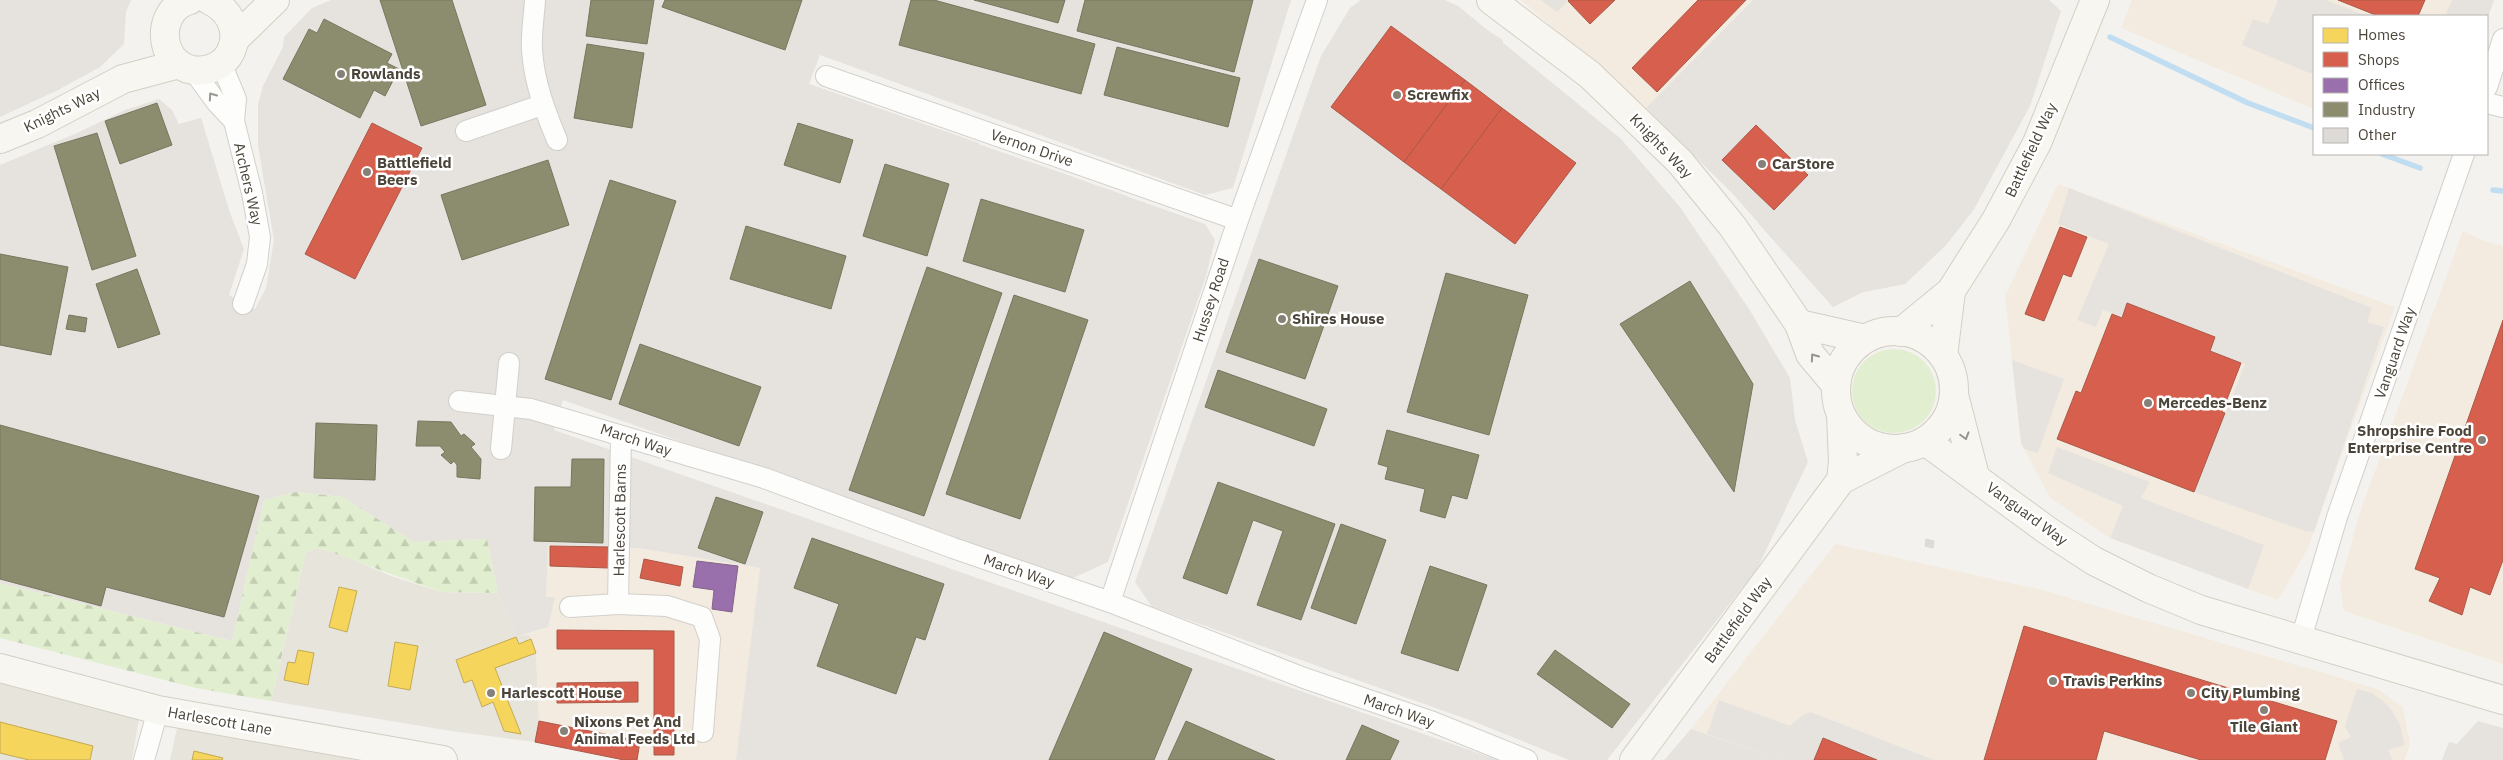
<svg xmlns="http://www.w3.org/2000/svg" width="2503" height="760" font-family="'IBM Plex Sans',sans-serif">
  <style>
    .residential { fill: #e7e4dc }
    .commercial { fill: #f3ebdf }
    .industrial { fill: #e6e2de }
    .grass { fill: #e1eecf }
    .forest { fill: url(#forest-firs) }
    .parking { fill: #e6e3df }
    .homes { fill: #f6d55c; stroke: #c3aa52 }
    .shops { fill: #d6604d; stroke: #ac5847 }
    .offices { fill: #9970ab; stroke: #826389 }
    .industry { fill: #8c8c6e; stroke: #78765e }
    .lines { fill: none; stroke-linecap: round; stroke-linejoin: round }
    .stream { stroke: #c0ddf1; stroke-width: 5.5 }
    .building { fill: #dedbd6; stroke: #dcd9d4 }
    .street-casing { stroke: #d2d0cb; stroke-width: 22 }
    .secondary-casing { stroke: #d3cfc5; stroke-width: 30 }
    .street { stroke: #fdfdfc; stroke-width: 20 }
    .secondary { stroke: #f7f6f1; stroke-width: 28 }
    .oneway { stroke: #9b9791 }
    .oneway2 { stroke: #98948c }
    .poi-dot { fill: #868178; stroke: #fff; stroke-width: 2 }
    .labels { text-anchor: middle; stroke-width: 5; stroke-linejoin: round; paint-order: stroke }
    .poi-label { font-size: 15px; font-weight: bold; fill: #4b4439; stroke: #fff; text-anchor: start }
    .street-label { font-size: 15px; fill: #4b4439; stroke: #fff }
  </style>
  <defs>
    <pattern id="forest-firs" width="22" height="20" patternUnits="userSpaceOnUse" patternTransform="scale(1.25)"><rect width="22" height="20" fill="#e1eecf"/><path d="M5 1l3.5 6h-7zM16 11l3.5 6h-7z" fill="#c3cdb2"/></pattern>
  </defs>
  <rect width="100%" height="100%" fill="#f4f2ee"/>
  <g class="residential">
    <path d="M317,548L345,556L391,576L441,592L498,593L516,637L529,634L536,653L539,721L535,742L451,731L271,701L306,552Z"/>
    <path d="M0,682L139,718L132,760H0Z"/>
    <path d="M177,728L241,739L362,760H170Z"/>
  </g>
  <g class="commercial">
    <path d="M1521,0H1753L1646,108Z"/>
    <path d="M2132,0H2494L2487,20V16H2314V109L2121,28Z"/>
    <path d="M2058,184L2395,307L2308,548L2278,600L2110,538L2050,498L2021,443L2005,296Z"/>
    <path d="M2463,231L2484,241L2503,246V664L2344,611L2340,584L2360,512Z"/>
    <path d="M1835,544L2042,590L2378,689L2403,708L2410,745L2404,760H1934L1811,712L1790,726L1778,759L1691,729Z"/>
    <path d="M547,545L638,548L760,568L736,760H624L535,742L539,721L536,653L529,634L548,627L554,597H546Z"/>
  </g>
  <g class="industrial">
    <path d="M0,0H131L126,12L124,44L100,67L58,90L0,117Z"/>
    <path d="M331,0H1291L1233,188L1205,195L820,55L809,84L1205,224L1215,240L1206,276L1108,562L1071,579L563,400L554,430L1498,760H736L760,568L638,548L548,545L546,597H555L548,627L516,637L498,593L487,539L414,542L343,497L296,492L264,500L232,641L0,583V165L77,133L125,110L159,99L172,110L179,124L201,118L230,213L244,249L229,295L255,309L266,288L274,240L258,146V104L263,86L283,47L284,37L312,8Z"/>
    <path d="M1361,0H1445L1458,6L1621,139L1680,207L1749,309L1790,378L1795,420L1808,462L1757,569L1607,760H1569L1475,722L1152,607L1135,582L1321,56L1350,8Z"/>
    <path d="M1753,0H2049L2061,11L2030,106L1974,209L1946,245L1905,284L1863,292L1833,307L1732,193L1646,108Z"/>
    <path d="M1811,712L1934,760H1664L1691,729L1778,759L1790,726L1803,715Z"/>
    <path d="M2478,721L2503,728V760H2442L2449,742L2457,744Z"/>
  </g>
  <circle class="grass" cx="1894" cy="391" r="42"/>
  <path class="forest" d="M296,492L343,497L414,542L487,539L498,593L441,592L325,550L317,548L306,552L271,701L196,688L0,638V583L232,641L264,500Z"/>
  <g class="parking">
    <path d="M0,0H117L102,33L83,56L47,78L42,65L23,75L21,89L0,101Z"/>
    <path d="M452,0H524L525,11L520,50L526,82L518,100L488,110Z"/>
    <path d="M549,0H591L580,79L548,75L544,54Z"/>
    <path d="M864,0H911L899,45H889L863,38L857,28Z"/>
    <path d="M1413,0L1426,4L1465,33L1481,26L1503,40L1502,53L1560,94L1557,100L1588,122L1576,163L1391,26L1348,84L1329,73L1339,61L1328,53L1364,6L1376,12L1391,1Z"/>
    <path d="M1540,0H1569L1557,12Z"/>
    <path d="M1952,0H2040L2030,11L2039,19L2020,40L2028,48L2016,61L2024,69L1991,104L2017,129L1974,209L1946,245L1905,284L1863,292L1833,307L1758,223L1774,210L1808,175L1761,130L1772,117L1765,110L1754,112L1715,154L1689,128L1751,63L1758,68L1770,55L1763,49L1777,38L1803,43L1857,93L1883,64L1865,45L1871,33L1891,12L1919,36Z"/>
    <path d="M2278,0H2326L2367,16H2314V75L2242,45L2253,19L2268,24Z"/>
    <path d="M2452,0H2494L2487,20V16H2445Z"/>
    <path d="M940,56L1094,98L1082,136L1020,117L1017,126L929,94Z"/>
    <path d="M809,84L979,143V148L1025,164L1028,161L1127,196L1117,236L870,161L874,145L798,119Z"/>
    <path d="M1104,95L1228,127L1215,174L1146,157L1150,137L1095,125Z"/>
    <path d="M201,118L222,189L212,193L218,217L230,213L238,252L226,256L229,271L196,282L204,309L157,326L137,269L136,256L108,168L172,145L166,128Z"/>
    <path d="M574,118L632,128L625,158L599,154L574,222L569,225L548,160L441,195L427,151L524,122L543,130L551,146L568,141Z"/>
    <path d="M54,146L89,260L68,267L0,254V168Z"/>
    <path d="M2069,188L2372,308L2367,322L2384,327L2314,532L2305,531L2194,492L2245,364L2210,351L2215,337L2128,303L2122,318L2103,310L2096,327L2077,320L2109,244L2058,224Z"/>
    <path d="M676,201L741,221L723,282L829,317L823,343L771,366L766,365L762,376L639,334L666,256L659,254Z"/>
    <path d="M1151,205L1190,219L1186,236L1197,238L1193,253L1141,239Z"/>
    <path d="M221,306L234,319V388L243,402L280,416L259,496L0,425V363L31,370L43,362L148,351Z"/>
    <path d="M1091,308L1173,335L1139,440L1125,436L1105,498L1116,502L1110,519L1096,515L1092,525L1064,516L1053,550L1016,538Z"/>
    <path d="M2012,360L2064,379L2038,453L2024,449L2021,443Z"/>
    <path d="M306,380L399,388L396,425L302,423Z"/>
    <path d="M2057,447L2150,482L2141,498L2264,545L2248,589L2110,538L2123,506L2048,473Z"/>
    <path d="M2357,689L2372,693L2382,700L2391,709L2400,725L2405,745L2388,750L2393,760H2344L2338,743L2351,737L2345,726Z"/>
    <path d="M1719,700L1790,726L1778,759L1707,734Z"/>
  </g>
  <g class="homes">
    <path d="M339,587L357,591L347,632L329,627Z"/>
    <path d="M516,637L519,644L531,639L536,653L495,668L521,734L504,731L493,702L482,707L472,680L464,683L456,660Z"/>
    <path d="M395,642L418,646L410,690L388,686Z"/>
    <path d="M298,650L314,653L308,685L284,680L288,662L295,663Z"/>
    <path d="M0,722L93,746L90,760H29L0,753Z"/>
    <path d="M194,751L223,758L222,760H192Z"/>
  </g>
  <g class="shops">
    <path d="M1569,0H1615L1590,24L1568,1Z"/>
    <path d="M1698,0H1746L1657,92L1632,68Z"/>
    <path d="M2338,0H2425L2418,16H2378Z"/>
    <path d="M1391,26L1465,80L1404,162L1331,107Z"/>
    <path d="M1465,80L1502,108L1441,189L1404,162Z"/>
    <path d="M1502,108L1576,163L1515,244L1441,189Z"/>
    <path d="M372,123L422,148L355,279L305,254Z"/>
    <path d="M1756,125L1808,175L1774,210L1722,160Z"/>
    <path d="M2060,227L2087,237L2071,277L2063,274L2044,321L2025,314Z"/>
    <path d="M2127,303L2215,337L2210,351L2241,363L2222,412L2225,413L2194,492L2057,439L2076,391L2081,393L2112,314L2122,318Z"/>
    <path d="M2503,320V560L2490,595L2470,587L2462,615L2429,601L2440,578L2415,569Z"/>
    <path d="M550,546L609,547L608,568L550,566Z"/>
    <path d="M644,559L683,567L680,586L640,578Z"/>
    <path d="M2024,626L2337,721L2325,760H2201L2104,731L2096,760H1984Z"/>
    <path d="M557,630L674,631V755H654V649H557Z"/>
    <path d="M638,682V702L557,703V683Z"/>
    <path d="M539,721L640,741L637,760H624L535,742Z"/>
    <path d="M1823,738L1877,760H1814Z"/>
  </g>
  <path class="offices" d="M697,561L738,566L732,612L712,609L714,590L693,587Z"/>
  <g class="industry">
    <path d="M380,0H452L486,105L421,126Z"/>
    <path d="M591,0H654L647,44L586,36Z"/>
    <path d="M665,0H802L785,50L662,7Z"/>
    <path d="M911,0H934L1095,44L1081,94L899,45Z"/>
    <path d="M974,0H1065L1058,23Z"/>
    <path d="M1085,0H1253L1234,72L1077,31Z"/>
    <path d="M324,19L392,54L387,63L399,69L385,96L374,90L360,118L283,79L309,29L317,33Z"/>
    <path d="M587,44L644,53L632,128L574,118Z"/>
    <path d="M1117,47L1240,78L1228,127L1104,95Z"/>
    <path d="M157,103L172,145L120,164L105,121Z"/>
    <path d="M798,123L853,140L840,183L784,165Z"/>
    <path d="M97,133L136,256L92,270L54,146Z"/>
    <path d="M548,160L569,225L462,260L441,195Z"/>
    <path d="M885,164L949,184L927,256L863,236Z"/>
    <path d="M610,180L676,201L611,400L545,379Z"/>
    <path d="M981,199L1084,230L1065,292L963,261Z"/>
    <path d="M746,226L846,256L831,309L730,279Z"/>
    <path d="M0,254L68,267L51,355L0,345Z"/>
    <path d="M1259,259L1338,286L1305,379L1226,352Z"/>
    <path d="M927,267L1002,293L924,516L849,490Z"/>
    <path d="M137,269L160,334L118,348L96,284Z"/>
    <path d="M1446,273L1528,295L1489,435L1407,412Z"/>
    <path d="M1690,281L1753,384L1734,492L1620,324Z"/>
    <path d="M1014,295L1088,320L1020,519L946,494Z"/>
    <path d="M69,315L87,318L85,332L66,329Z"/>
    <path d="M640,344L761,387L739,446L619,404Z"/>
    <path d="M1218,370L1327,409L1314,446L1205,407Z"/>
    <path d="M418,421L451,422L461,436L464,434L475,444L471,447L481,459L480,479L457,477V465L454,461L451,464L441,455L445,452L440,446H416Z"/>
    <path d="M316,423L377,425L375,480L314,478Z"/>
    <path d="M0,425L259,496L224,617L106,587L101,606L0,579Z"/>
    <path d="M1387,430L1479,455L1467,499L1452,495L1445,518L1420,511L1425,489L1385,479L1388,467L1378,464Z"/>
    <path d="M572,459H604L603,543L534,541L535,487H571Z"/>
    <path d="M1218,482L1335,524L1301,620L1257,605L1283,531L1253,520L1227,594L1183,578Z"/>
    <path d="M716,497L763,512L745,564L698,548Z"/>
    <path d="M1341,524L1386,540L1356,624L1311,608Z"/>
    <path d="M812,538L944,584L925,640L916,637L896,694L817,666L839,604L794,588Z"/>
    <path d="M1430,566L1487,585L1458,671L1401,653Z"/>
    <path d="M1104,632L1192,669L1154,760H1049Z"/>
    <path d="M1555,650L1630,704L1612,728L1537,674Z"/>
    <path d="M1186,721L1275,760H1168Z"/>
    <path d="M1362,725L1399,741L1390,760H1346Z"/>
  </g>
  <g class="lines">
    <g class="stream">
      <path d="M2110,37L2248,103L2314,128"/>
      <path d="M2382,154L2420,168"/>
      <path d="M2493,190L2503,191"/>
    </g>
  </g>
  <path class="building" d="M1926,539L1934,541L1933,548L1925,546Z"/>
  <g class="lines">
    <defs>
      <g id="street">
        <path d="M535,0C534,17 531,34 532,50C534,82 545,111 557,140"/>
        <path d="M221,63L236,99L234,121L252,193L260,237L257,264L243,304"/>
        <path d="M193,70L217,103L234,121"/>
        <path d="M826,76L1238,220"/>
        <path d="M2487,87L2503,39"/>
        <path d="M2487,103L2503,107"/>
        <path d="M466,131L542,105"/>
        <path d="M459,401L531,409L764,478L953,548L1110,602L1304,678L1433,722L1527,760"/>
        <path d="M621,437L618,604L667,606L702,617L710,639L703,732"/>
        <path d="M501,449L509,363"/>
        <path d="M1110,602L1238,220L1317,0"/>
        <path d="M570,607L618,604"/>
        <path d="M2301,639L2337,517L2464,154"/>
        <path d="M144,760L158,710"/>
      </g>
      <g id="secondary">
        <path d="M190,0C155,9 157,64 193,70C236,76 252,20 209,0"/>
        <path d="M1491,0L1590,75L1680,162L1733,227L1799,324L1810,354L1836,385"/>
        <path d="M235,39L275,0"/>
        <path d="M0,139L37,124L123,79L179,64"/>
        <path d="M1799,324L1865,339"/>
        <circle cx="1895" cy="390" r="59"/>
        <path d="M1901,332L1951,291L1996,220L2037,143L2095,0"/>
        <path d="M1943,356L1951,291"/>
        <path d="M1954,395L1975,476"/>
        <path d="M1925,441L2048,531L2094,561L2148,588L2201,610L2503,700"/>
        <path d="M1841,480L1843,461L1841,415"/>
        <path d="M0,668L158,710L443,760"/>
        <path d="M1634,760L1841,480L1904,448"/>
      </g>
    </defs>
    <use href="#street" class="street-casing"/>
    <use href="#secondary" class="secondary-casing"/>
    <use href="#street" class="street"/>
    <use href="#secondary" class="secondary"/>
  </g>
  <defs><path id="oneway-chevron" d="M-2-3.5L2.5 0L-2 3.5" fill="none" stroke-width="1.6" stroke-linecap="round" stroke-linejoin="round" transform="scale(1.25)"/></defs>
  <use class="oneway" href="#oneway-chevron" transform="translate(212 96) rotate(-125)"/>
  <g class="oneway2">
    <use href="#oneway-chevron" transform="translate(1814 357) rotate(-125)"/>
    <use href="#oneway-chevron" transform="translate(1965 436) rotate(74)"/>
  </g>
  <g class="poi-dot">
    <circle cx="341" cy="74" r="5"/>
    <circle cx="1397" cy="95" r="5"/>
    <circle cx="1762" cy="164" r="5"/>
    <circle cx="367" cy="172" r="5"/>
    <circle cx="1282" cy="319" r="5"/>
    <circle cx="2148" cy="403" r="5"/>
    <circle cx="2482" cy="440" r="5"/>
    <circle cx="2053" cy="681" r="5"/>
    <circle cx="491" cy="693" r="5"/>
    <circle cx="2191" cy="693" r="5"/>
    <circle cx="2264" cy="710" r="5"/>
    <circle cx="564" cy="731" r="5"/>
  </g>
  <g class="labels">
    <g class="poi-label">
      <text x="351" y="79">Rowlands</text>
      <text x="1407" y="100">Screwfix</text>
      <text x="377" y="168">Battlefield<tspan x="377" dy="17">Beers</tspan></text>
      <text x="1772" y="169">CarStore</text>
      <text x="1292" y="324">Shires House</text>
      <text x="2158" y="408">Mercedes-Benz</text>
      <text x="2472" y="436" text-anchor="end">Shropshire Food<tspan x="2472" dy="17">Enterprise Centre</tspan></text>
      <text x="2063" y="686">Travis Perkins</text>
      <text x="501" y="698">Harlescott House</text>
      <text x="2201" y="698">City Plumbing</text>
      <text x="574" y="727">Nixons Pet And<tspan x="574" dy="17">Animal Feeds Ltd</tspan></text>
      <text x="2264" y="732" text-anchor="middle">Tile Giant</text>
    </g>
    <g class="street-label">
      <text transform="translate(62 110) rotate(-26)" y="5">Knights Way</text>
      <text transform="translate(1661 146) rotate(46)" y="5">Knights Way</text>
      <text transform="translate(1032 148) rotate(19)" y="5">Vernon Drive</text>
      <text transform="translate(2031 150) rotate(-65)" y="5">Battlefield Way</text>
      <text transform="translate(248 184) rotate(77)" y="5">Archers Way</text>
      <text transform="translate(1211 300) rotate(-72)" y="5">Hussey Road</text>
      <text transform="translate(2395 353) rotate(-71)" y="5">Vanguard Way</text>
      <text transform="translate(636 440) rotate(18)" y="5">March Way</text>
      <text transform="translate(2027 514) rotate(36)" y="5">Vanguard Way</text>
      <text transform="translate(620 520) rotate(-89)" y="5">Harlescott Barns</text>
      <text transform="translate(1019 571) rotate(19)" y="5">March Way</text>
      <text transform="translate(1738 620) rotate(-54)" y="5">Battlefield Way</text>
      <text transform="translate(1399 711) rotate(19)" y="5">March Way</text>
      <text transform="translate(220 721) rotate(10)" y="5">Harlescott Lane</text>
    </g>
  </g>
  <rect x="2313" y="15" width="175" height="140" fill="#ffffff" stroke="#b7b4b0"/>
  <rect x="2323" y="28" width="25" height="15" fill="#f6d55c" stroke="#b7b4b0"/>
  <text x="2358" y="40" font-size="15" fill="#4b4439">Homes</text>
  <rect x="2323" y="52" width="25" height="15" fill="#d6604d" stroke="#b7b4b0"/>
  <text x="2358" y="65" font-size="15" fill="#4b4439">Shops</text>
  <rect x="2323" y="78" width="25" height="15" fill="#9970ab" stroke="#b7b4b0"/>
  <text x="2358" y="90" font-size="15" fill="#4b4439">Offices</text>
  <rect x="2323" y="102" width="25" height="15" fill="#8c8c6e" stroke="#b7b4b0"/>
  <text x="2358" y="115" font-size="15" fill="#4b4439">Industry</text>
  <rect x="2323" y="128" width="25" height="15" fill="#dedbd6" stroke="#b7b4b0"/>
  <text x="2358" y="140" font-size="15" fill="#4b4439">Other</text>
</svg>
